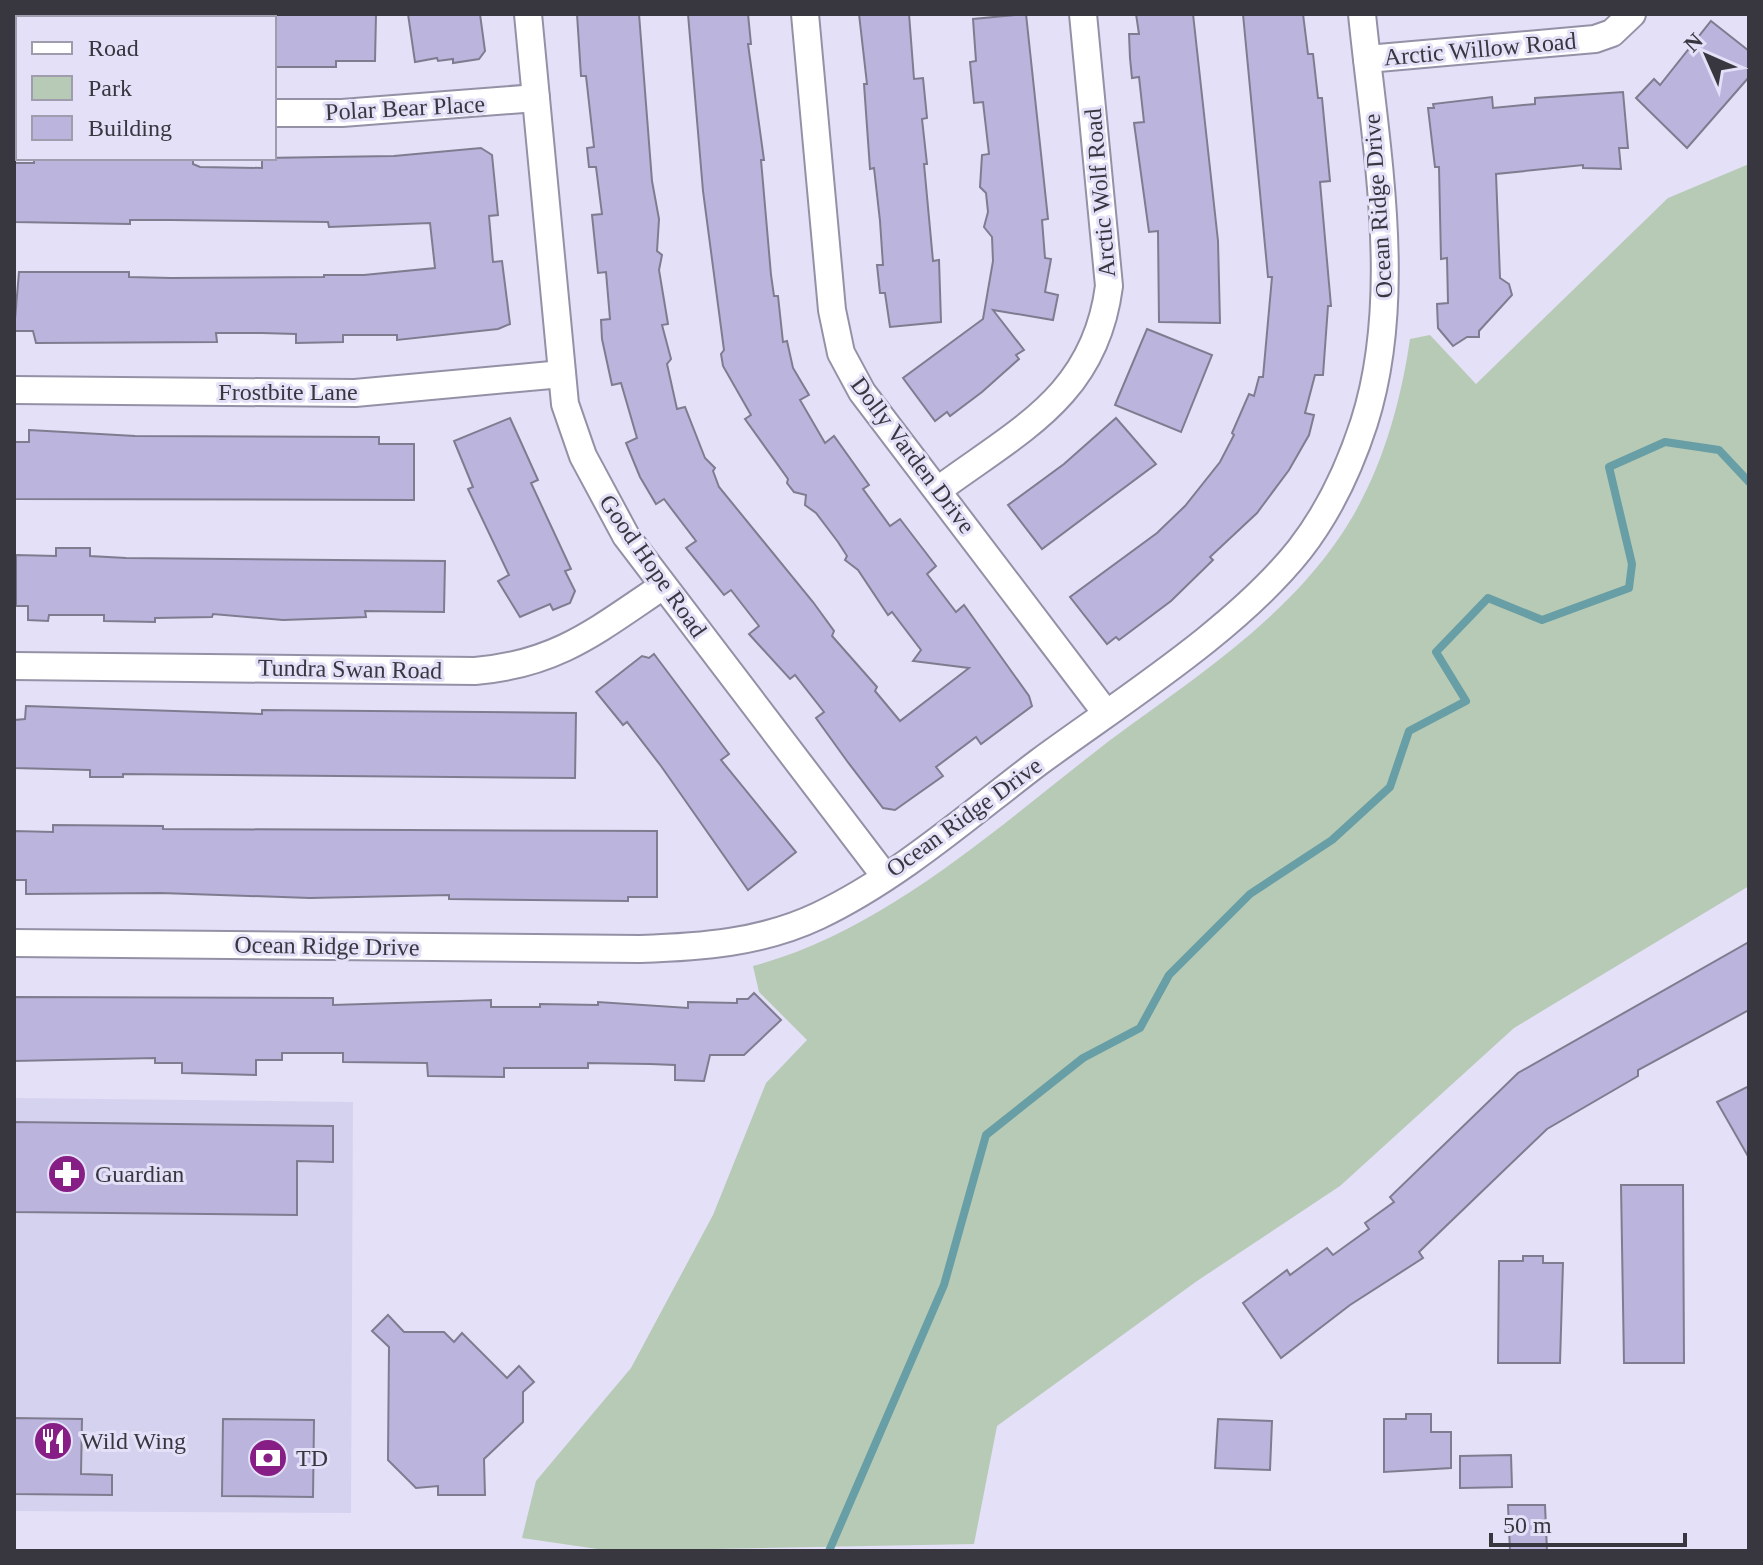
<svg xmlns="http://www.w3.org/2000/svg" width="1763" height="1565" font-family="Georgia,serif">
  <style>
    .built { fill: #d5d2ef }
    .green { fill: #b7cab6 }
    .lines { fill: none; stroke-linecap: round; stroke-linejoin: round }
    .stream { stroke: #689ea5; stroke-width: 8 }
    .building { fill: #bbb5de; stroke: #7f7c90; stroke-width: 2 }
    .minor-casing { stroke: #9491a6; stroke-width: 30 }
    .minor { stroke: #fff; stroke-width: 26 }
    .labels { text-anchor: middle; stroke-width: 6; stroke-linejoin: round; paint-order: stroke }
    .street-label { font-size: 24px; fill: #383740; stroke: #e3e0f7 }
    .poi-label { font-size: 24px; fill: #383740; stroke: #e3e0f7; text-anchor: start }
  </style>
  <rect width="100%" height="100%" fill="#e3e0f7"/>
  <path class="built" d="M14,1098L353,1102L351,1513L14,1511Z"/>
  <path class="green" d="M1749,164V886L1514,1028L1340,1186L1197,1281L997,1426L974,1544L611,1551L522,1538L536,1481L631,1368L713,1215L766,1083L807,1040L759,992L753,966C886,931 1001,824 1109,741C1191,680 1281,623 1339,538C1379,480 1400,408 1410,339L1430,335L1476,384L1668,198Z"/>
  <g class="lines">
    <path class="stream" d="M829,1551L944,1285L986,1135L1083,1058L1140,1028L1169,975L1250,894L1332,840L1390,787L1409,731L1466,701L1436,652L1488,598L1542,620L1629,588L1632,564L1609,467L1665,442L1719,450L1749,482"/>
  </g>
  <g class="building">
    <path d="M274,14H376L375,61H336V67H274Z"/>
    <path d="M408,14H480L485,51L479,59L453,63V59L438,61L437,58L415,62Z"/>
    <path d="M577,14H639L652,181L659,219L657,251L662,255L659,270L668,324L662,325L671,359L667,364L677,409L685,407L705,458L715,468L713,471L719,487L813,602L834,631L832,636L877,687L875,691L900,721L969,668L913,661L921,650L892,612L888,615L858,570L845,560L847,556L838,542L816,513L805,505L806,495L794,492L787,483L788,479L745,419L751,415L723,366L721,354L724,350L703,191L688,14H748L751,44H748L764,160H761L771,275L774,296H778L783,342L787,341L793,368L809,395L800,400L825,443L834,436L869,485L863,489L890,526L900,519L936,566L927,574L956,612L964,605L1029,696L1032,706L981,744L976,737L936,767L943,776L895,810L883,808L847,761L816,718L824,712L795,675L790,679L749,634L759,626L731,590L724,595L686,548L696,541L664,499L656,504L640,477L626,443L637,438L621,383L612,385L602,339L601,320L610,319L606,272L598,273L592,215L602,214L596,167H589L587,148L594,147L586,76H581Z"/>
    <path d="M859,14H909L914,79L923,78L927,118L922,119L927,164H924L933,261L939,260L941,322L890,327L885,293H880L877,265H883L880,221L874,168L870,169L864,84H867Z"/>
    <path d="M1026,14L1048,219L1042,220L1045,258L1051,259L1045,292L1058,295L1053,320L993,310L1024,350L1016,355L1019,359L982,392L950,416L947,412L935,421L903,378L983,319L993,261L992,237L984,227L988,212L986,193L980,187L982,155L989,154L983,102L974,103L970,62L976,61L973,19Z"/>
    <path d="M1136,14H1193L1218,241L1220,323L1159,322L1158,231L1149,232L1134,123L1144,122L1139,77L1132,78L1130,58L1129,34H1139Z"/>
    <path d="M1243,14H1303L1308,54H1313L1318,98H1322L1330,181L1320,182L1331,306H1328L1323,375H1315L1305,413L1314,415L1309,435L1289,470L1257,513L1210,557L1213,560L1171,601L1119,640L1116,637L1107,644L1070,597L1157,533L1185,506L1220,462L1234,435L1232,433L1249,394L1254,396L1259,377H1263L1272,277H1268Z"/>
    <path d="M1711,21L1749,51V77L1687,148L1636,98L1654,79L1660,85Z"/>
    <path d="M1623,92L1628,148H1619L1621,169L1583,168V165L1496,174L1500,278L1509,284L1512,295L1479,331V337H1467L1453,346L1438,328L1437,304L1448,303L1447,258L1441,259L1439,167H1435L1428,108H1434L1433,104L1492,97L1493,108L1535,104V98Z"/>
    <path d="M481,148L492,155L498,215L489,216L493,262L502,261L510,324L498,329L397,340V335H343V342L296,343V334L262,333H216L217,342L36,343L33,331H14L19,272H129V277L171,278L324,277V275H364L435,268L430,223L329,227L328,222L171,220H130V224L14,222V163H34V158H193V164L200,167L262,168V158L394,156Z"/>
    <path d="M1147,329L1212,355L1181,432L1115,405Z"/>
    <path d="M510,418L538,480L531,483L571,569L565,571L575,591L570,603L553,610L550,604L520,617L498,581L509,575L468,489L473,487L454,441Z"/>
    <path d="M1116,418L1156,464L1042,549L1008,505L1064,464Z"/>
    <path d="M29,430L135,436L379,437V444H414V500L14,499V442H29Z"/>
    <path d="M56,548H90V556L126,558L445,561L444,612L365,611L366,617L283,620L213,614L212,617L155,618V622L104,621V615H49L48,621L28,620V606H16V555L56,556Z"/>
    <path d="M654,654L729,754L721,760L796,852L748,890L661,766L627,722L623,725L596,692L642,656L649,658Z"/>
    <path d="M26,706L262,714V710L576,713L575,778L123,774V777H90V770L15,768V720L25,719Z"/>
    <path d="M53,825L163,826V829L657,831V897H628V901L449,899V895L310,898L161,893L26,894V880H14V831L53,832Z"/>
    <path d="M1749,942V1010L1638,1070V1076L1547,1129L1419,1252L1423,1258L1350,1305L1281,1358L1243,1303L1287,1270L1290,1275L1327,1248L1333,1255L1369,1229L1365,1223L1394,1202L1390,1197L1518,1073Z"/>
    <path d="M754,993L781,1020L744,1055H710L704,1081L675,1080V1065L650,1064L588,1063V1068H504V1077L428,1076L427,1063L343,1062V1053H282V1060H256V1075L182,1073V1063H155V1058L14,1061V997L333,998V1005L491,1000V1007H540V1004L598,1005V1002L688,1008V1002L737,1003V999H748Z"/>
    <path d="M1749,1086V1158L1717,1102Z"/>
    <path d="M14,1122L333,1126V1162L297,1161V1215L14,1212Z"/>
    <path d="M1621,1185H1683L1684,1363H1624Z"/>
    <path d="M1523,1256H1543V1263H1563L1560,1363H1498L1499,1261H1523Z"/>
    <path d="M388,1315L404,1332H444L454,1342L462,1333L507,1378L519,1366L534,1382L523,1392V1422L484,1459L485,1495H438V1486L416,1488L388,1460L389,1347L372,1331Z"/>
    <path d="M1406,1414H1431V1432H1451V1468L1384,1472V1419H1406Z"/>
    <path d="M14,1418L82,1419L81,1474L112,1475V1495L14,1494Z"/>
    <path d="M223,1419L314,1420L313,1497L222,1496Z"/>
    <path d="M1218,1419L1272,1421L1270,1470L1215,1468Z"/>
    <path d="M1511,1455L1512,1487L1460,1488V1456Z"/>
    <path d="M1508,1505H1545L1547,1551H1510Z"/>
  </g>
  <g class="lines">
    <defs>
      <g id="minor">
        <path d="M528,14L565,404L583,456L626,536L884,875"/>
        <path d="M805,14L832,310L841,353L862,392L1106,713"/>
        <path d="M1367,59L1595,39L1612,33L1632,14"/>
        <path d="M14,112H18"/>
        <path d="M274,113H342L536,98"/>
        <path d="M14,390L355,393L562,374"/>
        <path d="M938,490C1019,430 1095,396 1109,286L1083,14"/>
        <path d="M14,666L475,671C558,664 597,630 663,586"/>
        <path d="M14,943L640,949C700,947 761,943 818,916C898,878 969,815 1039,762C1122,701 1237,629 1300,549C1328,513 1350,466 1364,423C1405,295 1375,145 1362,14"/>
      </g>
    </defs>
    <use href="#minor" class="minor-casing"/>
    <use href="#minor" class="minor"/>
  </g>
  <defs>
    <symbol id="pharmacy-disc" viewBox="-11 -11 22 22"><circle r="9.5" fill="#871e85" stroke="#e3e0f7"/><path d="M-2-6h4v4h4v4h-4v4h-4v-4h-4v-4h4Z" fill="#fff"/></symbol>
    <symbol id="restaurant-disc" viewBox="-11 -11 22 22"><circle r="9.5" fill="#871e85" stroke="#e3e0f7"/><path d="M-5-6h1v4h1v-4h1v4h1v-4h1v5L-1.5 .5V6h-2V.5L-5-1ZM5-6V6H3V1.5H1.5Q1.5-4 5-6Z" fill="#fff"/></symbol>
    <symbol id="bank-disc" viewBox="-11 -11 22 22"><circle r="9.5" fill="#871e85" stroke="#e3e0f7"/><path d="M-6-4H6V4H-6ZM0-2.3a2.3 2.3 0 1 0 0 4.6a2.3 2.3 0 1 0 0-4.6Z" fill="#fff"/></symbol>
  </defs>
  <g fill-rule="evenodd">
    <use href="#pharmacy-disc" x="45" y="1152" width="44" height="44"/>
    <use href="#restaurant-disc" x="31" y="1419" width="44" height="44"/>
    <use href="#bank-disc" x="246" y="1436" width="44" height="44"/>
  </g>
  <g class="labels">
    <g class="street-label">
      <text transform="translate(1480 49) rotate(-5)" y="8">Arctic Willow Road</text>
      <text transform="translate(405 108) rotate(-3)" y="8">Polar Bear Place</text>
      <text transform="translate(1100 193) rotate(-95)" y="8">Arctic Wolf Road</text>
      <text transform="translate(1378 206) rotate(-94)" y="8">Ocean Ridge Drive</text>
      <text x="288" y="400">Frostbite Lane</text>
      <text transform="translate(913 455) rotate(53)" y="8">Dolly Varden Drive</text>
      <text transform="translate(653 566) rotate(55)" y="8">Good Hope Road</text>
      <text transform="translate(350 669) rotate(1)" y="8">Tundra Swan Road</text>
      <text transform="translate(964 817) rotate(-36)" y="8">Ocean Ridge Drive</text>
      <text transform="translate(327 946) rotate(1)" y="8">Ocean Ridge Drive</text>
    </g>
    <g class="poi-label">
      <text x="95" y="1182">Guardian</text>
      <text x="81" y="1449">Wild Wing</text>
      <text x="296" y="1466">TD</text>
    </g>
  </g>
  <rect width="1763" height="1565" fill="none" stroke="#383740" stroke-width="32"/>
  <rect x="16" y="16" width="260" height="144" fill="#e3e0f7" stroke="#9f9cae" stroke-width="2"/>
  <rect x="32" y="42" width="40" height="12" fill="#ffffff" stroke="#9f9cae" stroke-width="2"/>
  <text x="88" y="56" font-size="24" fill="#383740">Road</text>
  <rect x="32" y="76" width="40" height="24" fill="#b7cab6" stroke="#9f9cae" stroke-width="2"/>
  <text x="88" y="96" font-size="24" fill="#383740">Park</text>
  <rect x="32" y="116" width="40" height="24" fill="#bbb5de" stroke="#9f9cae" stroke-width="2"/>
  <text x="88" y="136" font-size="24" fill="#383740">Building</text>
  <g transform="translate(1707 56) rotate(315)" stroke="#e3e0f7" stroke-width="6" paint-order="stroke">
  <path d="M0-6L14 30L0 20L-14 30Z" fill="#383740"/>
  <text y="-12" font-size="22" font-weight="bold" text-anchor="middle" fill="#383740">N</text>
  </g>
  <path d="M1491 1533v12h194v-12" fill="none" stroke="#383740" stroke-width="4"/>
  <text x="1503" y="1533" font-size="24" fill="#383740" stroke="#e3e0f7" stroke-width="6" paint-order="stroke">50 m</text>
</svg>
